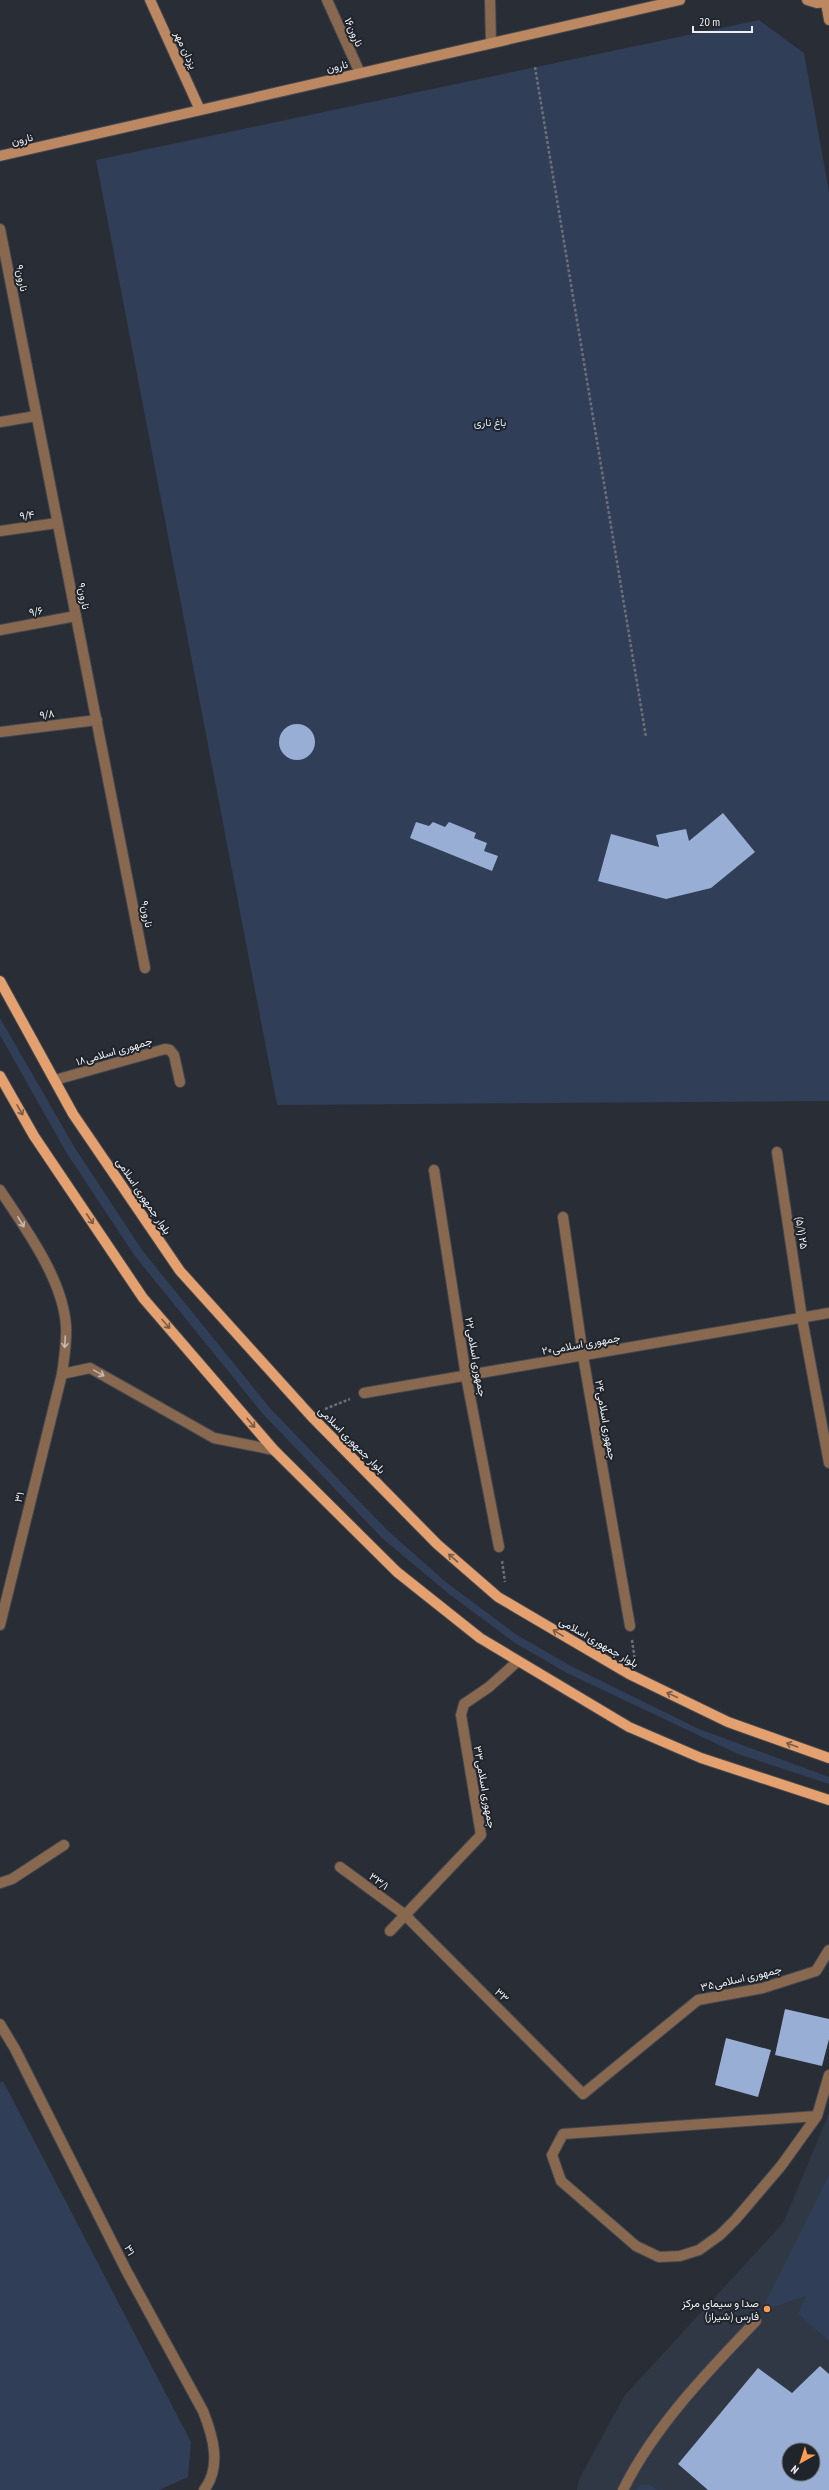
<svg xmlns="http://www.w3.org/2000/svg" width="829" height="2490" font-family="'PT Sans Narrow',Vazirmatn,sans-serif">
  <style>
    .built { fill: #303745; fill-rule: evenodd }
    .green { fill: #313e57 }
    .building { fill: #99aed5; fill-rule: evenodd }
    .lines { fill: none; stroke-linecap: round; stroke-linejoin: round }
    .lane-casing { stroke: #444850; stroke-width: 12 }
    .street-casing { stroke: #444850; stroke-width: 12 }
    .secondary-casing { stroke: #444850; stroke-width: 12 }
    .primary-casing { stroke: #444850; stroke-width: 12 }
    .path { stroke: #6c6f76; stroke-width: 2.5; stroke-dasharray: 3 2; stroke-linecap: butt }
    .lane { stroke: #896850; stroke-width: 10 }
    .street { stroke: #896850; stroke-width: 10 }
    .secondary { stroke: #bc8862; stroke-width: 10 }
    .primary { stroke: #e4a16f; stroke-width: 10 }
    .oneway { stroke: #785c4a }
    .oneway2 { stroke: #c4b8b2 }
    .poi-dot { fill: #fc9e52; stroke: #20242b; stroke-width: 1.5 }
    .labels { text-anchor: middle; stroke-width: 4; stroke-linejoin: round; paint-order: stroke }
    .street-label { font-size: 11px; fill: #ebeef3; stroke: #20242b }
    .park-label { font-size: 11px; fill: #d6e4fc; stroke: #20242b }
    .poi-label { font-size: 11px; fill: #ebeef3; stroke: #20242b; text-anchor: end }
  </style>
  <rect width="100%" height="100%" fill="#292d35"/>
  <path class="built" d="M829,2113V2490H577L579,2479L625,2395L783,2223ZM789,2450H813V2474H789Z"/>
  <g class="green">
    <path d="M759,20L804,53L829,192V1101L277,1105L96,160Z"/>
    <path d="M0,1018L75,1148L142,1250L270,1408L387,1530L447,1583L517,1635L571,1666L699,1729L829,1777V1784L738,1754L567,1673L515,1643L449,1594L382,1538L262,1413L134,1255L66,1152L0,1035Z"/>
    <path d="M3,2081L191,2442L188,2477L159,2490H0V2083Z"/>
    <path d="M829,2175V2341L798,2314L806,2296L761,2311Z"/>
    <path d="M640,2485H649L658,2490H637Z"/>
  </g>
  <g class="building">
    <circle cx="297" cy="742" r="18"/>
    <path d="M723,813L755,852L711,888L666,899L598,881L611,834L659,847L656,835L686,829L689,841Z"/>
    <path d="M416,822L429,826L433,822L445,827L449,822L476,833L474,838L487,843L484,851L498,856L492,871L410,838Z"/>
    <path d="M785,2009L829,2019V2039L822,2066L775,2055Z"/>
    <path d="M726,2038L771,2050L758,2097L715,2085Z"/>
    <path d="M820,2366L829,2374V2490H708L678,2464L758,2368L792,2393ZM789,2450H813V2474H789Z"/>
  </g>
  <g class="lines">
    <defs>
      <g id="lane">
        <path d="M0,1625L62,1374"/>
        <path d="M0,2024L15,2049L126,2270L203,2411C213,2436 222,2467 204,2490"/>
        <path d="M623,2490C654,2427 708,2371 756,2321"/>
      </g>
      <g id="street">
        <path d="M327,0L360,73"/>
        <path d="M490,0L491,43"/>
        <path d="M0,229L145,968"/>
        <path d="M0,422L36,416"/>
        <path d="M0,531L57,523"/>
        <path d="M0,630L76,616"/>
        <path d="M0,732L97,720"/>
        <path d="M55,1080L165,1049L170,1050L174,1055L180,1082"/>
        <path d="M777,1152L802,1318L829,1463"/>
        <path d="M434,1170L466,1376L499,1547"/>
        <path d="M0,1190C25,1228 63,1279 66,1326C67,1342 64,1359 62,1374L90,1368L214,1438L274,1450"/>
        <path d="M563,1217L583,1356L630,1626"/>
        <path d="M364,1393L829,1313"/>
        <path d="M340,1867L404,1914L583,2094L698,2000L763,1988L816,1971L829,1950"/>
        <path d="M0,1883L12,1879L64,1845"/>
        <path d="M390,1931L481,1835L461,1715L464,1704L489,1687L518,1661"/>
        <path d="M817,2116L563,2134L552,2155L561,2181L636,2246L659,2257L680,2256L699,2250L720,2235L736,2219L781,2166L817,2116L829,2075"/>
      </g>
      <g id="secondary">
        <path d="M150,0L200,110"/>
        <path d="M807,0L817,3L829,2"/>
        <path d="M826,3L829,20"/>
        <path d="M0,156L680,0"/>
      </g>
      <g id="primary">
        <path d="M0,981L73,1114L180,1271L311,1416L437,1544L498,1597L629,1674L728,1722L829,1758"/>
        <path d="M0,1076L34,1136L143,1298L274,1450L397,1572L480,1638L629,1727L701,1758L829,1800"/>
      </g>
    </defs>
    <use href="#lane" class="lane-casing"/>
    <use href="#street" class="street-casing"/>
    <use href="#secondary" class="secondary-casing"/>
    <use href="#primary" class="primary-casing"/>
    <g class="path">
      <path d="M535,67L646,737"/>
      <path d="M325,1409L350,1399"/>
      <path d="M502,1561L505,1582"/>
      <path d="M632,1640L635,1661"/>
    </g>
    <use href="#lane" class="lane"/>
    <use href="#street" class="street"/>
    <use href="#secondary" class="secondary"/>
    <use href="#primary" class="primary"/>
  </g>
  <defs><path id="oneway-shaft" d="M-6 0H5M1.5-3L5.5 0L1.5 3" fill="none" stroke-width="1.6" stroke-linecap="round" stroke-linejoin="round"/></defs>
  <g class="oneway">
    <use href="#oneway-shaft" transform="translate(20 1110) rotate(60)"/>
    <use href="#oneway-shaft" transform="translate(90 1219) rotate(56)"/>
    <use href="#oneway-shaft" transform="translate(166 1324) rotate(49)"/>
    <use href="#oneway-shaft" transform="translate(251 1423) rotate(49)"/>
    <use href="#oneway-shaft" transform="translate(453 1558) rotate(-139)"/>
    <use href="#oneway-shaft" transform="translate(558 1633) rotate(-149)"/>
    <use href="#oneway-shaft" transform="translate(672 1695) rotate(-155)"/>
    <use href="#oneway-shaft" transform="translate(792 1745) rotate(-160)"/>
  </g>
  <g class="oneway2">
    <use href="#oneway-shaft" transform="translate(21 1222) rotate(58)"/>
    <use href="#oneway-shaft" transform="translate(65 1342) rotate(93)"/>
    <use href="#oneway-shaft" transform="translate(99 1373) rotate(29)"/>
  </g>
  <circle class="poi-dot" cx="767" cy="2309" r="4"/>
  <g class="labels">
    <g class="street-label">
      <text transform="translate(354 32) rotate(66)" y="4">نارون۱۶</text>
      <text transform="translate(186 50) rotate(66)" y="4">یزدان مهر</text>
      <text transform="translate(337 66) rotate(-13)" y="4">نارون</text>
      <text transform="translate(22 139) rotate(-13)" y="4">نارون</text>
      <text transform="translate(22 278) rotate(79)" y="4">نارون۹</text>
      <text transform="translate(27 515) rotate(-7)" y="4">۹/۴</text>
      <text transform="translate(84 596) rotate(79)" y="4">نارون۹</text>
      <text transform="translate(36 611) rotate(-10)" y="4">۹/۶</text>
      <text transform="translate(47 714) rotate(-7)" y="4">۹/۸</text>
      <text transform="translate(147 914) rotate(79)" y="4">نارون۹</text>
      <text transform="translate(114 1051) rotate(-16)" y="4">جمهوری اسلامی۱۸</text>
      <text transform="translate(144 1196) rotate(56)" y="4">بلوار جمهوری اسلامی</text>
      <text transform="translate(802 1233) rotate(81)" y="4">(۵/۱) ۲۵</text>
      <text transform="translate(581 1344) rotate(-10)" y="4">جمهوری اسلامی۲۰</text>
      <text transform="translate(476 1357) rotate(80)" y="4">جمهوری اسلامی۲۲</text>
      <text transform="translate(606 1420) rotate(80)" y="4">جمهوری اسلامی۲۴</text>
      <text transform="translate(352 1440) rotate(45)" y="4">بلوار جمهوری اسلامی</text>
      <text transform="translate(19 1497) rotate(-76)" y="4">۳۱</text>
      <text transform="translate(599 1642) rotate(30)" y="4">بلوار جمهوری اسلامی</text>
      <text transform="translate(485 1787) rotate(80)" y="4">جمهوری اسلامی۳۳</text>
      <text transform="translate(379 1881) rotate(36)" y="4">۳۳/۱</text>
      <text transform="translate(741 1978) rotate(-13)" y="4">جمهوری اسلامی۳۵</text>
      <text transform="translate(502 1995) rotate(45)" y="4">۳۳</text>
      <text transform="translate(130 2250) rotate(63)" y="4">۳۱</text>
    </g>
    <g class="park-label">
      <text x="490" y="426">باغ ناری</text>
    </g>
    <g class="poi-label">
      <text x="759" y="2307">صدا و سیمای مرکز<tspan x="759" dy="13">فارس (شیراز)</tspan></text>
    </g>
  </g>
  <g transform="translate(801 2462) rotate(219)"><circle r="19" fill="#20242b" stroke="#71757b"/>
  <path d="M0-3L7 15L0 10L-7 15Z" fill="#fc9e52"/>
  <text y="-6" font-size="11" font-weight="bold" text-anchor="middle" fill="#ebeef3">N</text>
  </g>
  <path d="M693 26v6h59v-6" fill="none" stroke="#ebeef3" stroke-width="2"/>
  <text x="699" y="26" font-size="12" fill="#ebeef3" stroke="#20242b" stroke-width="3" paint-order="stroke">20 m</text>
</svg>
